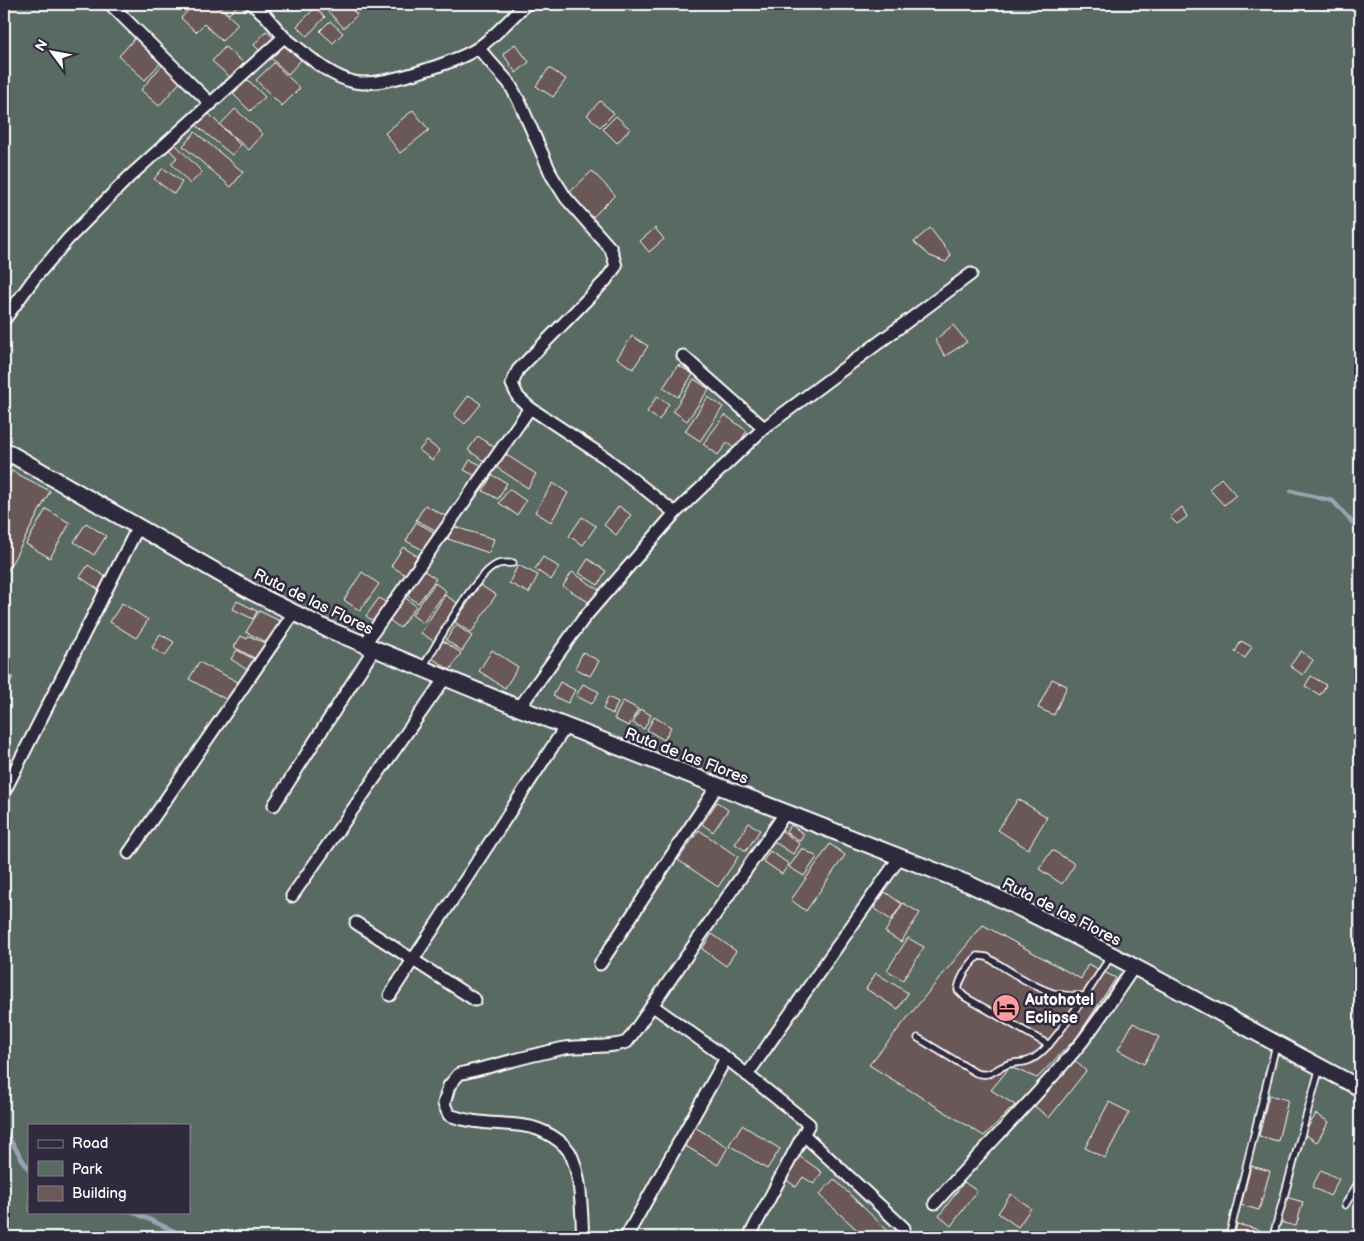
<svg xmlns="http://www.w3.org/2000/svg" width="1364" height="1241" font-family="'Balsamiq Sans',sans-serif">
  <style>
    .green { fill: #596a62; stroke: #acb4b0; fill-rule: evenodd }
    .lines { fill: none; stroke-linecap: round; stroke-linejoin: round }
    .stream { stroke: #98a4b2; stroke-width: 4.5 }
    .building { fill: #6a5958; stroke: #fff }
    .lane-casing { stroke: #fff; stroke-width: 9 }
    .street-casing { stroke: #fff; stroke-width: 15 }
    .secondary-casing { stroke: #fff; stroke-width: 19 }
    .lane { stroke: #2f2a3d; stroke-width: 5.5 }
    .street { stroke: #2f2a3d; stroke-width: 11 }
    .secondary { stroke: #2f2a3d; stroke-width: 15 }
    .labels { text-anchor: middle; stroke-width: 5; stroke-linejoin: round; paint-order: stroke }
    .street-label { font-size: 16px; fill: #fff; stroke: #2f2a3d }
    .poi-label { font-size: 16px; font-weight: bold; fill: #fff; stroke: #2f2a3d; text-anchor: start }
  </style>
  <rect width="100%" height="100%" fill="#3b3342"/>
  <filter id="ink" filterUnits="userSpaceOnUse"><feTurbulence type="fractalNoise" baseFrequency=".02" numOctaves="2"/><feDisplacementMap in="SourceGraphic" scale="10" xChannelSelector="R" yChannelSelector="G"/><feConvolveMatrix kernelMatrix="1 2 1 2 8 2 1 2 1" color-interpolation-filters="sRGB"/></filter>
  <g filter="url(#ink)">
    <path class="green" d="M4,4H1360V1237H4ZM29,1125H189V1212H29Z"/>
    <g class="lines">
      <g class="stream">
        <path d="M1291,491L1333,501L1360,531"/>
        <path d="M4,1130L29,1170"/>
        <path d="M133,1212L187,1237"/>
      </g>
    </g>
    <g class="building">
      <path d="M194,4H216L238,24L222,41L204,24L196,32L181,18Z"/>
      <path d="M219,4H239L229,14Z"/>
      <path d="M321,4H347L357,15L344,28Z"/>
      <path d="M435,4H448L442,10Z"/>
      <path d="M315,8L325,17L307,36L297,26Z"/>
      <path d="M330,21L343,33L333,43L320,31Z"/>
      <path d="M266,31L275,39L262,53L254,45Z"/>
      <path d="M136,37L162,61L145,80L119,56Z"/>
      <path d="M284,44L301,60L288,74L271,58Z"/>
      <path d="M515,44L529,62L516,73L503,54Z"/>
      <path d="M225,47L244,63L231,78L212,61Z"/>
      <path d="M274,63L300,88L282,106L256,80Z"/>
      <path d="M163,64L181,81L159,106L141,90Z"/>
      <path d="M549,68L566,79L553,97L536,86Z"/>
      <path d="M248,80L265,97L250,111L233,94Z"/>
      <path d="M600,101L614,113L600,127L587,115Z"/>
      <path d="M235,109L263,134L249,150L220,125Z"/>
      <path d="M413,110L429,130L400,153L385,133Z"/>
      <path d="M207,112L240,145L232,155L196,125Z"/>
      <path d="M616,116L630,129L617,143L603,129Z"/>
      <path d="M195,132L243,172L231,187L183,146Z"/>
      <path d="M175,144L202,172L190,184L171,163L177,158L169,149Z"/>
      <path d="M163,168L182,182L174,194L154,179Z"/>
      <path d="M592,171L615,195L592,218L569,193Z"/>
      <path d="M655,228L664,239L649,252L640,241Z"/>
      <path d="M930,228L951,255L946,262L930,256L914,242Z"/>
      <path d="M953,325L967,342L945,356L935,340Z"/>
      <path d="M632,336L648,346L633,369L617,358Z"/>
      <path d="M678,365L693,374L678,397L663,388Z"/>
      <path d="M694,379L709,389L687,421L673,411Z"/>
      <path d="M469,395L481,404L465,424L454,415Z"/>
      <path d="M657,396L669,404L659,420L647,412Z"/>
      <path d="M708,397L723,407L700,441L685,431Z"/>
      <path d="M725,415L747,431L735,449L727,443L718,455L703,444Z"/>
      <path d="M478,436L498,450L488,464L468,450Z"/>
      <path d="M427,441L440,451L432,460L419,450Z"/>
      <path d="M505,454L536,474L528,488L496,467Z"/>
      <path d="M470,460L484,466L478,477L464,470Z"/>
      <path d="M12,471L50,491L7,572L4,571V485Z"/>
      <path d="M492,475L507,483L498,499L483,491Z"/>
      <path d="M1221,478L1236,495L1224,505L1209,489Z"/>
      <path d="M553,483L568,493L551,522L535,512Z"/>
      <path d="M509,489L526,501L517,515L499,503Z"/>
      <path d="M425,505L447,517L439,532L416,520Z"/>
      <path d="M619,506L631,515L616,535L604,525Z"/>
      <path d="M1182,507L1187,517L1177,524L1170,517Z"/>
      <path d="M46,509L70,523L50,558L26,544Z"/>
      <path d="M582,517L596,526L583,545L569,536Z"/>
      <path d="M416,522L434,532L425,551L406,541Z"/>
      <path d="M86,523L106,536L94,555L74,542Z"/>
      <path d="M452,526L494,539L489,553L448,539Z"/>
      <path d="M403,547L417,556L406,575L391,566Z"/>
      <path d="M543,557L559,567L551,580L535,569Z"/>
      <path d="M588,559L606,571L598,585L579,573Z"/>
      <path d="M88,565L107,578L99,590L80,577Z"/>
      <path d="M518,565L538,575L529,593L509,583Z"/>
      <path d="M423,570L436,579L418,603L405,594Z"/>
      <path d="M362,572L379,584L360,611L344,600Z"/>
      <path d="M572,572L599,590L590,603L563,586Z"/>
      <path d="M435,583L446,591L423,623L412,615Z"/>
      <path d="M480,585L496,595L471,633L455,622Z"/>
      <path d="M445,595L459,604L435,642L421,633Z"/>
      <path d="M403,596L416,606L400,628L387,618Z"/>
      <path d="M379,598L390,605L377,624L366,616Z"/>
      <path d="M237,601L257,611L253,619L233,609Z"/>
      <path d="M122,603L148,620L136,638L110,622Z"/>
      <path d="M259,611L282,622L268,643L246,632Z"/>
      <path d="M456,625L472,636L462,651L446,640Z"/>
      <path d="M160,634L174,642L165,656L152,648Z"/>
      <path d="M241,636L247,639L249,636L267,644L258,660L234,647Z"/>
      <path d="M443,641L461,653L450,670L432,658Z"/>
      <path d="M1241,641L1252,647L1245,658L1235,652Z"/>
      <path d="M237,650L257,661L250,672L231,659Z"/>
      <path d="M492,650L518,667L505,688L479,671Z"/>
      <path d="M1301,651L1313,660L1303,675L1290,666Z"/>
      <path d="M583,652L599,661L590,676L575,668Z"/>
      <path d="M199,662L240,683L229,701L189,679Z"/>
      <path d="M4,672L13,677L4,692Z"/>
      <path d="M1311,676L1326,685L1320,695L1305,686Z"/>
      <path d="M1052,679L1067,686L1054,715L1038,708Z"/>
      <path d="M560,682L575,690L568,703L553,696Z"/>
      <path d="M583,684L599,692L592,704L576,696Z"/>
      <path d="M608,697L618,702L613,714L603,709Z"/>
      <path d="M623,701L638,709L629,726L614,719Z"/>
      <path d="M640,709L651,715L644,729L633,723Z"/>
      <path d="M654,717L671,727L664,740L647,730Z"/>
      <path d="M1018,799L1047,817L1028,849L998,830Z"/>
      <path d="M717,802L728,810L713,832L702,824Z"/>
      <path d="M749,823L760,830L746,851L735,844Z"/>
      <path d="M791,825L804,834L800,841L786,832Z"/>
      <path d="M699,830L738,857L718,887L678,860Z"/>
      <path d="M781,830L800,844L793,854L773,841Z"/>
      <path d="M830,844L845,855L806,911L791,900Z"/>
      <path d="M802,848L817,857L804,876L789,867Z"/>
      <path d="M1052,850L1075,864L1062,884L1039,869Z"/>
      <path d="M770,851L789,864L782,874L763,861Z"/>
      <path d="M885,892L902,904L891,920L874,908Z"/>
      <path d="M903,903L920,913L901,942L885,932Z"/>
      <path d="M983,925L1081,979L1088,964L1116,978L1077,1037L1037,1078L1010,1067L991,1090L1015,1105L984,1136L869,1065Z"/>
      <path d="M712,934L736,951L726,966L702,949Z"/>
      <path d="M908,938L924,947L903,980L887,970Z"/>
      <path d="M876,973L908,993L898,1009L866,989Z"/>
      <path d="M1133,1023L1159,1037L1144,1064L1118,1050Z"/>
      <path d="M1074,1060L1086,1071L1049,1118L1032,1104Z"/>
      <path d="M1269,1095L1288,1100L1278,1141L1259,1136Z"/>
      <path d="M1109,1102L1129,1112L1105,1158L1085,1148Z"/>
      <path d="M1316,1114L1329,1122L1317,1142L1304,1134Z"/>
      <path d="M742,1125L780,1149L767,1169L729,1145Z"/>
      <path d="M693,1126L728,1147L718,1165L682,1144Z"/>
      <path d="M799,1156L822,1172L814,1184L803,1177L796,1187L784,1178Z"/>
      <path d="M1251,1166L1270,1171L1259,1210L1241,1205Z"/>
      <path d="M1321,1170L1339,1179L1330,1196L1312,1187Z"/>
      <path d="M834,1179L890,1233L886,1237H865L819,1195Z"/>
      <path d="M964,1182L977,1191L951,1226L939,1216Z"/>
      <path d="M1011,1194L1031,1208L1018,1227L998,1213Z"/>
      <path d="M1286,1197L1303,1202L1296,1226L1279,1222Z"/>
      <path d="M1237,1224L1260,1230L1258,1237H1234Z"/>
    </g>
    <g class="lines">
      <defs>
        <g id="lane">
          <path d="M423,667C437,644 474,574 498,564C502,563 509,563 513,563"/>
          <path d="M918,1038L976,1073C990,1077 992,1071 1004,1066C1013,1061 1022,1064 1030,1060C1048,1053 1073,1012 1085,996"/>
          <path d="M1049,1045L965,997L958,990C960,976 969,965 978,956L987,957C1007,969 1031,986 1053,993C1064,996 1074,996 1085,996L1111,956"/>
          <path d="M1345,1205L1360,1180"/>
          <path d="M1273,1236L1320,1067"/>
          <path d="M1229,1237L1276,1045"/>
        </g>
        <g id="street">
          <path d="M110,4L211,104"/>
          <path d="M252,4L265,15L284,37"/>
          <path d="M478,48L509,83L520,103L552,176L566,198L611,249L616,266L605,281L518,370L512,384L518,397L530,408L606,458L675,513"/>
          <path d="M4,320L33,280L68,239L129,177L284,37C305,53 328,76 354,82C379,88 457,62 478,48C493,38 512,17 526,4"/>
          <path d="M683,356L764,428"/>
          <path d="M4,464L10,452"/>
          <path d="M364,645L530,408"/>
          <path d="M519,708L584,618L675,513L764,428L971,274"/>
          <path d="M4,792L138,527"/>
          <path d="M274,805L374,649"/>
          <path d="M129,853L294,613"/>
          <path d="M292,896L445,678"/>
          <path d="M356,923L475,1000"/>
          <path d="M600,964L718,785"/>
          <path d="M390,995L566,726"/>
          <path d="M726,1058L809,1124L749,1237"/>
          <path d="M747,1075L900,857"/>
          <path d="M804,1135L904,1228"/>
          <path d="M935,1203C981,1151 1032,1102 1077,1048C1098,1023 1115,994 1134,967"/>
          <path d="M583,1237C581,1211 582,1182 572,1157C566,1141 541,1128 525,1126C498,1122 476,1125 449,1115L444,1104L449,1086L459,1074C494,1066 530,1055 565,1048C586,1045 607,1049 627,1042L786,812"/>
          <path d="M626,1237L726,1058L653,1006"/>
        </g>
        <path id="secondary" d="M4,450L252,592L327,629L519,708L969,884C1103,946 1230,1020 1360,1088"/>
      </defs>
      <use href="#lane" class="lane-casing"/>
      <use href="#street" class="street-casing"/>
      <use href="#secondary" class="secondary-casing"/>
      <use href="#lane" class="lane"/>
      <use href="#street" class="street"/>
      <use href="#secondary" class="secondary"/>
    </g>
  </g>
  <defs>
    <symbol id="hotel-disc" viewBox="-11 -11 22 22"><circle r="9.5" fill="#ff9aa2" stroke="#2f2a3d"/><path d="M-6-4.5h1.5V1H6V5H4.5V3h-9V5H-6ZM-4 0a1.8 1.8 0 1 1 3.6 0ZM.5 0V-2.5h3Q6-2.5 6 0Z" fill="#111"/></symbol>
  </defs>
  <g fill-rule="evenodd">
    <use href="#hotel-disc" x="990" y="992" width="32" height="32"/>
  </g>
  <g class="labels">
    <g class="street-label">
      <text transform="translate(314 601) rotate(26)" y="6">Ruta de las Flores</text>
      <text transform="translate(687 755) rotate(21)" y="6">Ruta de las Flores</text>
      <text transform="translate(1062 911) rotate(27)" y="6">Ruta de las Flores</text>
    </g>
    <g class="poi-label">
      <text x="1025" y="1005">Autohotel<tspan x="1025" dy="18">Eclipse</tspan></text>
    </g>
  </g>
  <rect width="1364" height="1241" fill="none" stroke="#2f2a3d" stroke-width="20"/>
  <rect x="10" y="10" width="1344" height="1221" fill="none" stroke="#fff" stroke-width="2" filter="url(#ink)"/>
  <rect x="28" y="1124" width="162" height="90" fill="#2f2a3d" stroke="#827f8b"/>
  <rect x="38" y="1140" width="25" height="8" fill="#2f2a3d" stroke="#827f8b"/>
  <text x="72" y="1148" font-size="15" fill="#ffffff">Road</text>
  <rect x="38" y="1161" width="25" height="15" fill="#596a62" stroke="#827f8b"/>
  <text x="72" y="1174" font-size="15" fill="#ffffff">Park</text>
  <rect x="38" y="1186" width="25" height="15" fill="#6a5958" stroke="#827f8b"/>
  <text x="72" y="1198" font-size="15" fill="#ffffff">Building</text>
  <g transform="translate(52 52) rotate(302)" stroke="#2f2a3d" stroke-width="4" paint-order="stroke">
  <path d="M0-4L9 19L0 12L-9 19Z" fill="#ffffff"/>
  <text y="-8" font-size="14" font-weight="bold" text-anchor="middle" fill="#ffffff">N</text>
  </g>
</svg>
